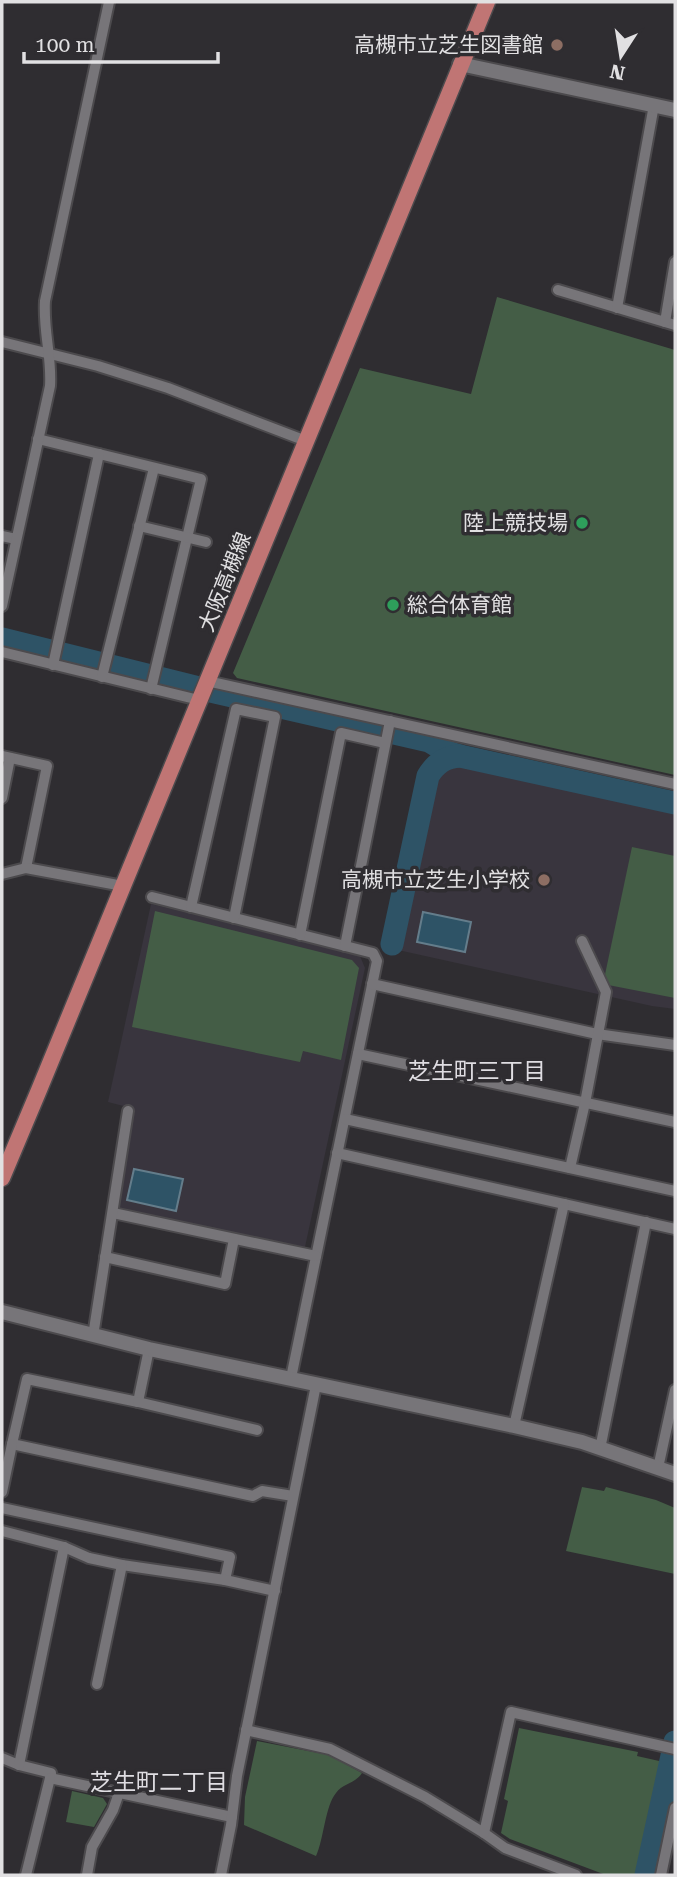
<svg xmlns="http://www.w3.org/2000/svg" width="677" height="1877" font-family="'Roboto Serif','Noto Sans JP',serif">
  <style>
    .built { fill: #39353e }
    .green { fill: #445d46 }
    .water { fill: #2e5366; stroke: #647d8b; stroke-width: 2 }
    .lines { fill: none; stroke-linecap: round; stroke-linejoin: round }
    .river { stroke: #2e5366; stroke-width: 23 }
    .street-casing { stroke: #4c4a4d; stroke-width: 14 }
    .secondary-casing { stroke: #4c4a4d; stroke-width: 18 }
    .primary-casing { stroke: #4c4a4d; stroke-width: 19 }
    .street { stroke: #777579; stroke-width: 10 }
    .secondary { stroke: #777579; stroke-width: 14 }
    .primary { stroke: #c07574; stroke-width: 16 }
    .education-dot { fill: #8d6e63; stroke: #2f2d31; stroke-width: 2.5 }
    .leisure-dot { fill: #2e9e5b; stroke: #2f2d31; stroke-width: 2.5 }
    .labels { text-anchor: middle; stroke-width: 7; stroke-linejoin: round; paint-order: stroke }
    .poi-label { font-size: 21px; fill: #e1e0e2; stroke: #2f2d31; text-anchor: end }
    .street-label { font-size: 21px; fill: #e1e0e2; stroke: #2f2d31 }
    .neighbourhood-label { font-size: 23px; fill: #dfdde2; stroke: #2f2d31 }
  </style>
  <rect width="100%" height="100%" fill="#2f2d31"/>
  <g class="built">
    <path d="M457,765L675,811V1009L652,1006L398,950L432,782L442,769Z"/>
    <path d="M151,904L360,956L365,968L305,1247L121,1211L118,1207L131,1108L108,1102Z"/>
  </g>
  <g class="green">
    <path d="M497,297L675,350V775L237,678L233,673L360,368L471,394Z"/>
    <path d="M632,847L675,856V998L603,984Z"/>
    <path d="M155,911L352,960L359,968L341,1060L303,1051L300,1062L132,1027Z"/>
    <path d="M582,1487L604,1491L606,1487L656,1500L675,1508V1574L566,1551Z"/>
    <path d="M519,1728L638,1752L637,1756L668,1763L644,1875H606L510,1839L501,1833L508,1801L504,1799Z"/>
    <path d="M257,1741L329,1755L362,1773C355,1784 343,1783 336,1793C325,1806 324,1839 316,1856L244,1825L245,1797Z"/>
    <path d="M72,1791L103,1798L107,1804L94,1827L66,1822Z"/>
  </g>
  <g class="water">
    <path d="M423,912L471,922L465,952L417,942Z"/>
    <path d="M134,1169L183,1179L176,1211L127,1200Z"/>
  </g>
  <g class="lines">
    <g class="river">
      <path d="M2,639L215,692L429,741L447,752L460,756"/>
      <path d="M392,944L428,776C436,763 445,757 460,756L675,803"/>
      <path d="M646,1875L675,1742"/>
    </g>
    <defs>
      <g id="street">
        <path d="M558,290L675,325"/>
        <path d="M617,308L654,105"/>
        <path d="M665,322L675,262"/>
        <path d="M2,342L98,366L168,388L306,441"/>
        <path d="M38,439L201,479L151,689"/>
        <path d="M139,526L206,542"/>
        <path d="M2,536L16,539"/>
        <path d="M2,606L50,386C52,357 43,331 45,301L109,2"/>
        <path d="M2,652L199,700"/>
        <path d="M53,665L99,454"/>
        <path d="M102,677L154,468"/>
        <path d="M207,681L675,784"/>
        <path d="M2,756L47,766L26,868"/>
        <path d="M2,798L10,758"/>
        <path d="M2,874L26,868L123,886"/>
        <path d="M152,897L373,953L377,961L291,1378"/>
        <path d="M191,907L236,709L275,717L234,918"/>
        <path d="M300,935L341,733L385,743"/>
        <path d="M345,946L390,721"/>
        <path d="M372,984L597,1034L675,1045"/>
        <path d="M358,1054L675,1122"/>
        <path d="M345,1119L675,1191"/>
        <path d="M337,1153L675,1229"/>
        <path d="M570,1168L585,1103L606,992L582,941"/>
        <path d="M113,1213L316,1256"/>
        <path d="M105,1257L225,1284L234,1239"/>
        <path d="M93,1336L128,1111"/>
        <path d="M149,1349L138,1402L27,1379L12,1444L253,1496L262,1491L293,1496"/>
        <path d="M138,1402L257,1430"/>
        <path d="M514,1426L564,1204"/>
        <path d="M600,1449L646,1222"/>
        <path d="M658,1468L675,1390"/>
        <path d="M2,1492L12,1444"/>
        <path d="M2,1508L230,1557L225,1580"/>
        <path d="M2,1531L64,1547L89,1558L122,1565L225,1580L275,1591"/>
        <path d="M97,1684L122,1565"/>
        <path d="M246,1730L330,1749L425,1797L484,1833L505,1848L576,1875"/>
        <path d="M2,1758L19,1765L51,1773L50,1778L232,1817"/>
        <path d="M19,1765L64,1547"/>
        <path d="M484,1833L511,1712L675,1749"/>
        <path d="M26,1875L50,1778"/>
        <path d="M87,1875L92,1847L113,1810L119,1793"/>
        <path d="M221,1875L231,1825L237,1776L316,1385"/>
        <path d="M661,1875L675,1808"/>
      </g>
      <g id="secondary">
        <path d="M460,64L675,110"/>
        <path d="M2,1312L149,1349L514,1426L582,1442L675,1474"/>
      </g>
      <path id="primary" d="M2,1178L39,1090L487,2"/>
    </defs>
    <use href="#street" class="street-casing"/>
    <use href="#secondary" class="secondary-casing"/>
    <use href="#primary" class="primary-casing"/>
    <use href="#street" class="street"/>
    <use href="#secondary" class="secondary"/>
    <use href="#primary" class="primary"/>
  </g>
  <g class="education-dot">
    <circle cx="557" cy="45" r="7"/>
    <circle cx="544" cy="880" r="7"/>
  </g>
  <g class="leisure-dot">
    <circle cx="582" cy="523" r="7"/>
    <circle cx="393" cy="605" r="7"/>
  </g>
  <g class="labels">
    <g class="poi-label">
      <text x="543" y="52">高槻市立芝生図書館</text>
      <text x="568" y="530">陸上競技場</text>
      <text x="407" y="612" text-anchor="start">総合体育館</text>
      <text x="530" y="887">高槻市立芝生小学校</text>
    </g>
    <g class="street-label">
      <text transform="translate(225 582) rotate(-68)" y="7">大阪高槻線</text>
    </g>
    <g class="neighbourhood-label">
      <text x="477" y="1079">芝生町三丁目</text>
      <text x="159" y="1790">芝生町二丁目</text>
    </g>
  </g>
  <rect width="677" height="1877" fill="none" stroke="#e1e0e2" stroke-width="7"/>
  <g transform="translate(621 56) rotate(192)" stroke="#2f2d31" stroke-width="5" paint-order="stroke">
  <path d="M0-5L12 26L0 18L-12 26Z" fill="#e1e0e2"/>
  <text y="-10" font-size="19" font-weight="bold" text-anchor="middle" fill="#e1e0e2">N</text>
  </g>
  <path d="M24 52v10h194v-10" fill="none" stroke="#e1e0e2" stroke-width="3.5"/>
  <text x="35" y="52" font-size="21" fill="#e1e0e2" stroke="#2f2d31" stroke-width="5" paint-order="stroke">100 m</text>
</svg>
